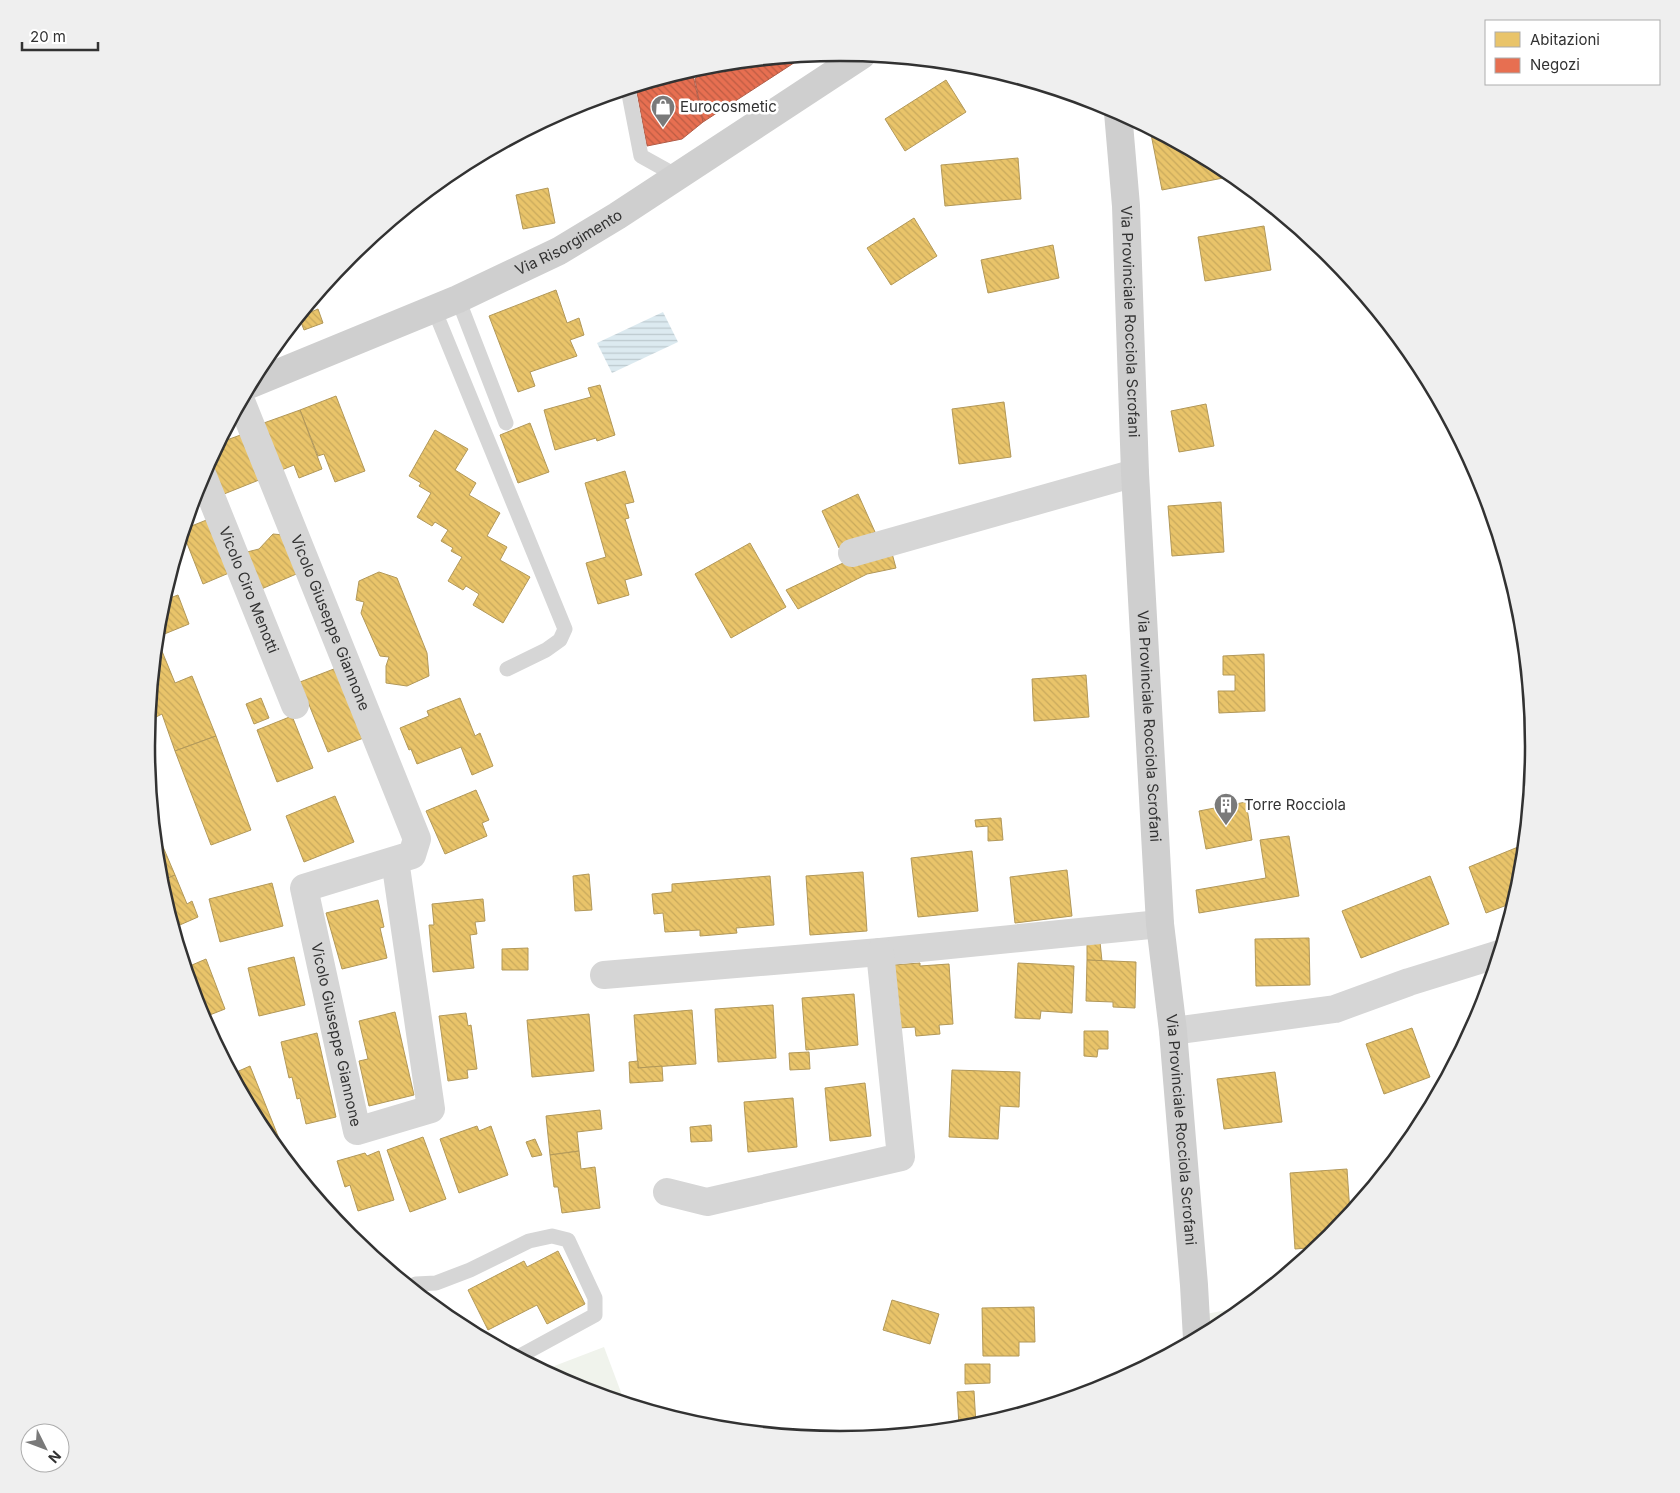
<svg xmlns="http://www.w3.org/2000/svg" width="1680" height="1493" font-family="Inter,sans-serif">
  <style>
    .park { fill: #f0f3ec }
    .water { fill: url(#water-rules) }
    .homes { fill: url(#homes-back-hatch); stroke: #b29859 }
    .shops { fill: url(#shops-back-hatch); stroke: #b15d48 }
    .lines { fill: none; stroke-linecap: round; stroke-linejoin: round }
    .lane { stroke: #d6d6d6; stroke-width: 15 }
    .street { stroke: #d6d6d6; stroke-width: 28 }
    .secondary { stroke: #cfcfcf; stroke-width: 28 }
    .labels { text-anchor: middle; stroke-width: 5; stroke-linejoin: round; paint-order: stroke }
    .poi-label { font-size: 15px; fill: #323232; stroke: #fff; text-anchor: start }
    .street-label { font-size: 15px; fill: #323232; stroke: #fff }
    .rim { fill: none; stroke: #323232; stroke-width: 2.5 }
  </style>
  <defs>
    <pattern id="water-rules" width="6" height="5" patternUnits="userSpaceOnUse" patternTransform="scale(1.25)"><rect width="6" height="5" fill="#dceaf0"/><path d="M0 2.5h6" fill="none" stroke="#bdc9ce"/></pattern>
    <pattern id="homes-back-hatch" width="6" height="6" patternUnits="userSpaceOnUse" patternTransform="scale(1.25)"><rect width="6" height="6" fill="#e9c46a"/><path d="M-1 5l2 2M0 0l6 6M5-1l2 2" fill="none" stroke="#c8a95c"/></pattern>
    <pattern id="shops-back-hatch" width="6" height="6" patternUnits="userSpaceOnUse" patternTransform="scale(1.25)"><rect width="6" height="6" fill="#e76f51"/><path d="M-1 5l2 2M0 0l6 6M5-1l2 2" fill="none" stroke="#bc5c44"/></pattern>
  </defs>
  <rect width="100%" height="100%" fill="#fff"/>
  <g class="park">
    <path d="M1247,1306L1225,1324L1213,1330L1207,1325L1206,1314Z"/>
    <path d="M604,1347L625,1403L574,1388L552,1376L549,1368Z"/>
  </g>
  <path class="water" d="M663,312L678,342L612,373L597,343Z"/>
  <g class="homes">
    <path d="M946,80L966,112L905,151L885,119Z"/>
    <path d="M1157,133L1221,167L1223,178L1162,190L1151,134Z"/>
    <path d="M1018,158L1021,199L945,206L941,165Z"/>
    <path d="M548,188L555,223L523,229L516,195Z"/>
    <path d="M914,218L937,256L891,285L867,248Z"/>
    <path d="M1264,226L1271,270L1205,281L1198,237Z"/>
    <path d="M1053,245L1059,278L988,293L981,260Z"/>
    <path d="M556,290L567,323L579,318L584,335L570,340L577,356L530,372L535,386L518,392L489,316Z"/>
    <path d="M318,309L323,323L304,330L299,317Z"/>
    <path d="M600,385L615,435L597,441L596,438L555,450L544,410L591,397L588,388Z"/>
    <path d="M336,396L365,471L335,482L324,454L318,456L300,410Z"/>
    <path d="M1004,402L1011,457L959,464L952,409Z"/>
    <path d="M1206,404L1214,446L1179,452L1171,411Z"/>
    <path d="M300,410L322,469L299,478L294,465L279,471L261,424Z"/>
    <path d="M530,423L549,472L518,483L500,435Z"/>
    <path d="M435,430L468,449L455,470L476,483L469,495L500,513L487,536L507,547L500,560L530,577L503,623L473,605L479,594L466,586L463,590L448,581L462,557L451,551L453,548L441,541L448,530L435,522L432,526L417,517L431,493L419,486L421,483L409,476Z"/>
    <path d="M246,433L264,478L219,496L207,466L216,449L226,445L224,441Z"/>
    <path d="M625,471L634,502L625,504L629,518L625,519L642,575L625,580L629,595L598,604L586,563L606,557L585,483Z"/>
    <path d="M858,494L875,532L839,548L822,511Z"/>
    <path d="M1221,502L1224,552L1172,556L1168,506Z"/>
    <path d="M214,517L236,570L203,584L183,533L184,529Z"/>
    <path d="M273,534L284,535L301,572L259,590L243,553L259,549Z"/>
    <path d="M750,543L786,607L731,638L695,574Z"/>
    <path d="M890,546L896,568L867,574L798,609L786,590L860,555Z"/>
    <path d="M379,572L397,578L427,653L429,676L407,686L386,683V666L389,657L380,656L361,613L364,602L356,600L359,581Z"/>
    <path d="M178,595L189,624L157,637L159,611L162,601Z"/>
    <path d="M157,639L175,683L192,676L216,736L175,751L162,714L156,717L150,704Z"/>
    <path d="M1264,654L1265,711L1219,713L1218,691H1235V675H1223V656Z"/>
    <path d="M339,667L366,737L328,752L300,682Z"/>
    <path d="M1086,675L1089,717L1034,721L1032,679Z"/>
    <path d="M261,698L269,718L254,724L246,704Z"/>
    <path d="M460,698L475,736L480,733L493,766L472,775L461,747L417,764L411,749L409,750L400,728L429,716L427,711Z"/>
    <path d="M292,716L313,768L277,782L257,730Z"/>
    <path d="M216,736L251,830L211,845L175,751Z"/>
    <path d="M476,790L489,820L482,823L487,836L445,854L426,811Z"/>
    <path d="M335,796L354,842L304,862L286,816Z"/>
    <path d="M1246,802L1252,840L1206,849L1199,811Z"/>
    <path d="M1001,818L1003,840L988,841V826L976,827L975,820Z"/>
    <path d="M1289,836L1299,896L1199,913L1196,890L1266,878L1260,840Z"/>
    <path d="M161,842L175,875L159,882L156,844Z"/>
    <path d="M1518,847L1523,860L1521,882L1515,902L1486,913L1469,867Z"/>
    <path d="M972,851L978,911L918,917L911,858Z"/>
    <path d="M1067,870L1072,916L1015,923L1010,877Z"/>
    <path d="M863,872L867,931L810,935L806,876Z"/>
    <path d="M589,874L592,910L575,911L573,876Z"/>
    <path d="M175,875L187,904L192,901L198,917L173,928L159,882Z"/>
    <path d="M770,876L774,925L736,928L737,933L700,936V930L665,932L663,913L654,914L652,894L672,892V884Z"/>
    <path d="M1430,876L1449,924L1361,958L1342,911Z"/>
    <path d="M272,883L283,926L220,942L209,899Z"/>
    <path d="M483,899L485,921L475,922L477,934L470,935L474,968L433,972L429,925H434L432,904Z"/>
    <path d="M378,900L384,927L380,928L387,958L342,969L326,913Z"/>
    <path d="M1309,938L1310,985L1256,986L1255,939Z"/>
    <path d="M1100,942L1102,961L1087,960V943Z"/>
    <path d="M528,948V970H502V949Z"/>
    <path d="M294,957L305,1005L259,1016L248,968Z"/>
    <path d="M206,959L225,1009L202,1018L185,968Z"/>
    <path d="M1087,960L1136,962L1135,1008L1113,1007V1002L1086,1001Z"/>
    <path d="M920,963V966L949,964L953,1024L939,1025L940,1034L916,1036L915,1027L898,1028L893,965Z"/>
    <path d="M1018,963L1074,966L1072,1013L1041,1011L1040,1019L1015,1018Z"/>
    <path d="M854,994L858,1045L806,1050L802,998Z"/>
    <path d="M773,1005L776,1058L718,1062L715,1009Z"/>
    <path d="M692,1010L696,1064L638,1068L634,1015Z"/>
    <path d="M395,1012L414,1095L369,1106L359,1061L368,1059L359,1021Z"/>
    <path d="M466,1013L468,1026L471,1025L477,1069L467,1070L468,1078L448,1081L439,1016Z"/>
    <path d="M589,1014L594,1071L532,1077L527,1020Z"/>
    <path d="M1412,1028L1430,1077L1384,1094L1366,1044Z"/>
    <path d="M1084,1031H1108V1049H1098L1097,1057L1084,1056Z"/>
    <path d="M317,1033L336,1117L306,1124L300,1098L297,1099L292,1077L289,1078L281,1042Z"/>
    <path d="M809,1052L810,1069L790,1070L789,1053Z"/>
    <path d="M638,1061V1068L662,1066L663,1081L630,1083L629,1062Z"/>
    <path d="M250,1066L284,1151L280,1153L263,1132L232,1074Z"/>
    <path d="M952,1070L1020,1072L1019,1107L1000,1106L998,1139L949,1137Z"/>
    <path d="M1275,1072L1282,1122L1224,1129L1217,1079Z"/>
    <path d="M865,1083L871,1136L830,1141L825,1088Z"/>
    <path d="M793,1098L797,1147L748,1152L744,1102Z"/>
    <path d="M600,1110L602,1129L577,1132L579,1151L550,1155L546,1116Z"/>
    <path d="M711,1125L712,1141L691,1142L690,1127Z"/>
    <path d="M477,1126L479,1131L491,1126L508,1175L459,1193L440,1139Z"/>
    <path d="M423,1137L446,1199L410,1212L387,1150Z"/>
    <path d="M535,1139L542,1155L532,1157L526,1142Z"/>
    <path d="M379,1151L394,1200L358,1211L350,1185L345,1187L337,1161L365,1153L367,1156Z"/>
    <path d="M579,1151L581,1169L595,1167L600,1208L562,1213L558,1187H554L550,1155Z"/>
    <path d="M1347,1169L1350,1213L1331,1237L1319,1247L1295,1249L1290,1173Z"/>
    <path d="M558,1251L585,1304L547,1324L537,1305L488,1330L468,1290L524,1261L527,1267Z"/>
    <path d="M892,1300L939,1314L930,1344L883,1330Z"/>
    <path d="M1034,1307L1035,1342H1019V1356H983L982,1308Z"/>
    <path d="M965,1364H990V1383L965,1384Z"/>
    <path d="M974,1391L976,1425L959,1426L957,1392Z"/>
  </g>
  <g class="shops">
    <path d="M803,56V57L703,122L695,79L706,66Z"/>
    <path d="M692,70L703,122L682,139L647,146L636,87Z"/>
  </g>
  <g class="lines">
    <g class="lane">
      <path d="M628,89L641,156L677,176"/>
      <path d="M458,299L506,423"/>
      <path d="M434,309L565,629L560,640L546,650L507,669"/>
      <path d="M410,1287L416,1284L436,1283L470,1270L529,1241L552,1236L568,1240L595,1298V1315L518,1357"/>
    </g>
    <g class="street">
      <path id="s1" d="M241,401L417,839L412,855L304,888L357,1131L431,1109L395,860"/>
      <path id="s2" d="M202,474L295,705"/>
      <path d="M852,553L1135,473"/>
      <path d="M604,975L880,952L1160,924"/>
      <path d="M1173,1031L1335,1009L1409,982L1499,954"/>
      <path d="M667,1192L707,1202L901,1157L880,952"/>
    </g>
    <g class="secondary">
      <path id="s3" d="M1118,112L1126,206L1135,473L1160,924L1173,1031L1194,1285L1197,1339"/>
      <path id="s4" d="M251,384L458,299L559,251L617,216L862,55"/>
    </g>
  </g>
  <defs>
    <symbol id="shop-pin" viewBox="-11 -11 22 30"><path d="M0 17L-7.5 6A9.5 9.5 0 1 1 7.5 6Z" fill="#7a7a7a" stroke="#fff"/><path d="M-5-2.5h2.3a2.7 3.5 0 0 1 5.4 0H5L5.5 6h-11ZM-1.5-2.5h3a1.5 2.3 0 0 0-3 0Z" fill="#fff"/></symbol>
    <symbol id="building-pin" viewBox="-11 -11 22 30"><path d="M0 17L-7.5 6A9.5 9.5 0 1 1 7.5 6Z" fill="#7a7a7a" stroke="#fff"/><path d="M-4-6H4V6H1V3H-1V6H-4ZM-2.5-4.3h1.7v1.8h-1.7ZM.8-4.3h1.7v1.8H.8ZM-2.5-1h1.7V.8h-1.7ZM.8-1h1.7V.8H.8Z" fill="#fff"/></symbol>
  </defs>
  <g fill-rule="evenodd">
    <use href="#shop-pin" x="649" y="93" width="28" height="38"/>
    <use href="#building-pin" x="1212" y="791" width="28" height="38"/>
  </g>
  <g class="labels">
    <g class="poi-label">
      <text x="680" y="112">Eurocosmetic</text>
      <text x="1244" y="810">Torre Rocciola</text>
    </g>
    <g class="street-label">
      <text dy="5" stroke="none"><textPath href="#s4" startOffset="348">Via Risorgimento</textPath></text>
      <text dy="5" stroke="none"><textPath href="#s3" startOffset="210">Via Provinciale Rocciola Scrofani</textPath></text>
      <text dy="5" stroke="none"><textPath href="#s2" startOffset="125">Vicolo Ciro Menotti</textPath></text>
      <text dy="5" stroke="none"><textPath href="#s1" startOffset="239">Vicolo Giuseppe Giannone</textPath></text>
      <text dy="5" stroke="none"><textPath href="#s3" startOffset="615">Via Provinciale Rocciola Scrofani</textPath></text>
      <text dy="5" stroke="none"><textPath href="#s1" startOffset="752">Vicolo Giuseppe Giannone</textPath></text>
      <text dy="5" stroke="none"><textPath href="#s3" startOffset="1020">Via Provinciale Rocciola Scrofani</textPath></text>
    </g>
  </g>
  <path d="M0 0H1680V1493H0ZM155 746a685 685 0 1 1 1370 0a685 685 0 1 1-1370 0Z" fill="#efefef" fill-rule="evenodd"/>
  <path class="rim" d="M155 746a685 685 0 1 1 1370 0a685 685 0 1 1-1370 0Z"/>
  <rect x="1485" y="20" width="175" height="65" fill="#ffffff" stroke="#adadad"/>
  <rect x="1495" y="32" width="25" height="15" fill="#e9c46a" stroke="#adadad"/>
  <text x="1530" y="45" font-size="15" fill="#323232">Abitazioni</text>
  <rect x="1495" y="58" width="25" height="15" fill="#e76f51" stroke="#adadad"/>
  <text x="1530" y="70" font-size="15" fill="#323232">Negozi</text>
  <g transform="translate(45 1448) rotate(132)"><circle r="24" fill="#ffffff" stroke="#adadad"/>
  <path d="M0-4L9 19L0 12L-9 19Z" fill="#7a7a7a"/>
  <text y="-8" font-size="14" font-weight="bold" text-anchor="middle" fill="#323232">N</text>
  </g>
  <path d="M22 42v8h76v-8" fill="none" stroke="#323232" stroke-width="2.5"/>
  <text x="30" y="42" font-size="15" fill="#323232" stroke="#ffffff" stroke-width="4" paint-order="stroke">20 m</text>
</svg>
